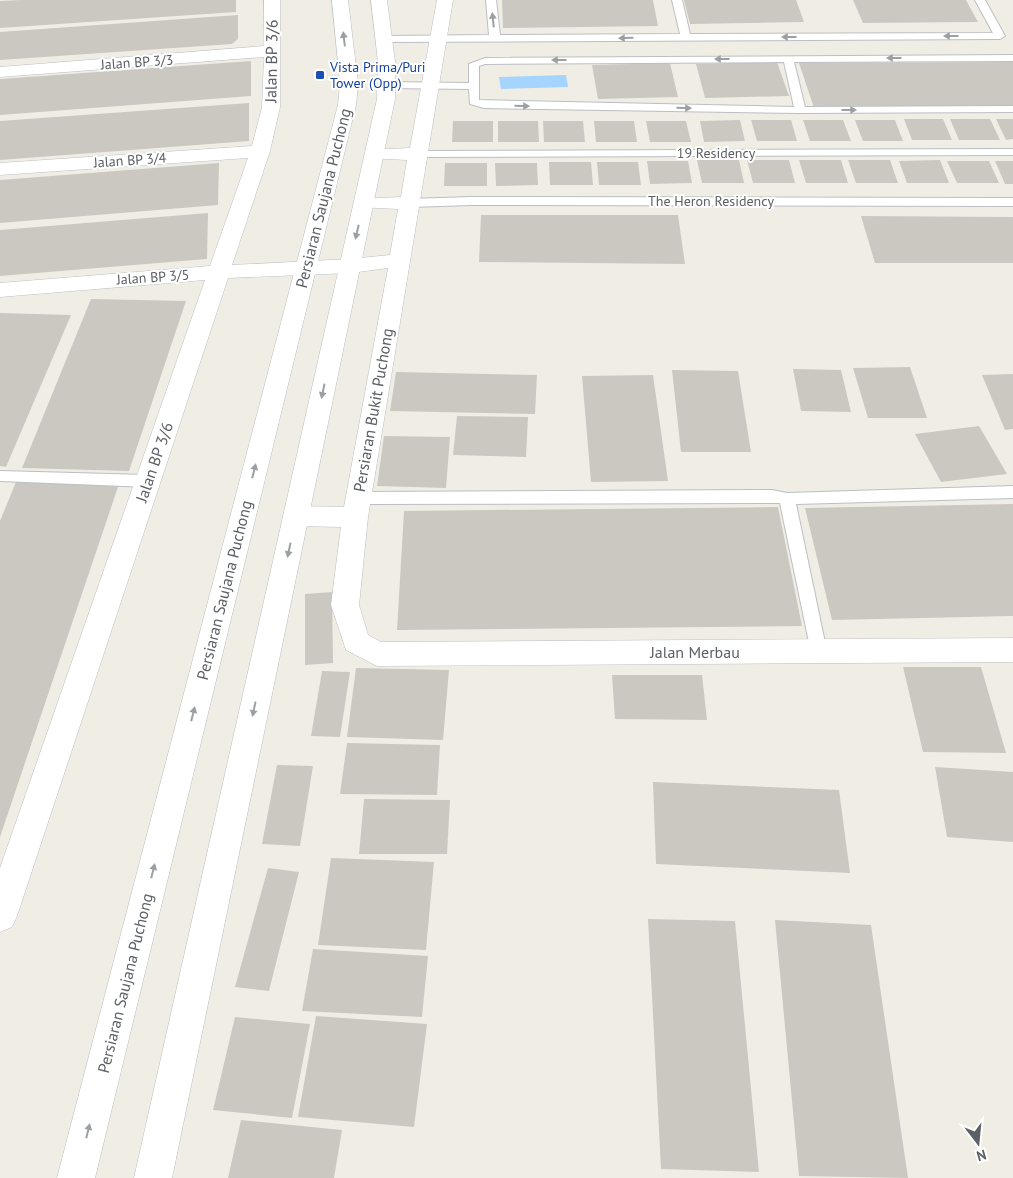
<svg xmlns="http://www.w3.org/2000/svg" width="1013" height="1178" font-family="'PT Sans',sans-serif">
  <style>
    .water { fill: #a5d4ff }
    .building { fill: #cbc8c1 }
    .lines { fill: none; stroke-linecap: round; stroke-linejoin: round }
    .lane-casing { stroke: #bcbec4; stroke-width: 2 }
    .street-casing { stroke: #bcbec4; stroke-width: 1 }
    .secondary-casing { stroke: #babdc4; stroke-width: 1 }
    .lane { fill: #fff; fill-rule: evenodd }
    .street { fill: #fff; fill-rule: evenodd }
    .secondary { fill: #fff; fill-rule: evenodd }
    .oneway { fill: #9da0a3 }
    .transit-dot { fill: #1a4fb4; stroke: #fff; stroke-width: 2 }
    .labels { text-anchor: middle; stroke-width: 4; stroke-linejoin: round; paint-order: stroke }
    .far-street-label { font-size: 14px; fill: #5c6066; stroke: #fff }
    .far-transit-label { font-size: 14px; fill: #164399; stroke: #fff; text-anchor: start }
    .street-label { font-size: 16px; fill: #5c6066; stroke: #fff }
  </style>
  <rect width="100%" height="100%" fill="#f0eee4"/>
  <path class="water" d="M566,75L568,87L501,89L499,77Z"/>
  <g class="building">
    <path d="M21,0H236V12L0,28V1Z"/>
    <path d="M502,0H653L658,26L503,28Z"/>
    <path d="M684,0H796L804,22L690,24Z"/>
    <path d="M853,0H966L978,22L863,23Z"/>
    <path d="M238,15V39L232,44L0,60V32Z"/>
    <path d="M251,61V96L0,115V79Z"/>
    <path d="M777,62L789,96L705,98L696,64Z"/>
    <path d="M1013,62V106L814,108L799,63Z"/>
    <path d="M670,63L678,97L598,99L592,65Z"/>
    <path d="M249,103V141L0,160V121Z"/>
    <path d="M904,119H943L952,140H912Z"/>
    <path d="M950,119H990L1000,140H959Z"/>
    <path d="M996,119H1013V139L1006,140Z"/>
    <path d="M740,120L745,141L704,142L700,121Z"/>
    <path d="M751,120H791L797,141H757Z"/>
    <path d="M803,120H843L851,141H810Z"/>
    <path d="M855,120H895L903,141H863Z"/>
    <path d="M453,121H493V142H452Z"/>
    <path d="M498,121H538L539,142H498Z"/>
    <path d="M543,121H583L585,142H544Z"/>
    <path d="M594,121H634L637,142H596Z"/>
    <path d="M646,121H686L691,142H650Z"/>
    <path d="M697,160H739L744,183H702Z"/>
    <path d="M747,160H789L795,183H753Z"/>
    <path d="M799,160H841L848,183H806Z"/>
    <path d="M848,160H890L898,183H856Z"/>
    <path d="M940,160L949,183H907L899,161Z"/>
    <path d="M647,161H688L692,183L650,184Z"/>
    <path d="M947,161H989L999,183H957Z"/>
    <path d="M995,161H1013V184H1005Z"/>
    <path d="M549,162H591L593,185H550Z"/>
    <path d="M597,162H638L641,185H599Z"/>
    <path d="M219,163L218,205L0,223V180Z"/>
    <path d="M445,163H487V186H444Z"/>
    <path d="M495,163H537L538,185L496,186Z"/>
    <path d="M208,213L207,259L0,276V230Z"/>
    <path d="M481,215H678L685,264L479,262Z"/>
    <path d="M861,216L1013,217V263H875Z"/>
    <path d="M91,299L186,301L129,471L22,468Z"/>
    <path d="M0,313L71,315L6,467L0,466Z"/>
    <path d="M910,367L927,418H868L853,368Z"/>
    <path d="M793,369L841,370L851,412L801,411Z"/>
    <path d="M672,370L738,371L751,452H681Z"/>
    <path d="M396,372L537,375L535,414L390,411Z"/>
    <path d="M1013,374V429L1005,430L982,375Z"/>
    <path d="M653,375L668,481L591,482L582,376Z"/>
    <path d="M457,416L528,417L526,457L453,455Z"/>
    <path d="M979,426L1007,474L941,482L915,434Z"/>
    <path d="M384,436L450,437L446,488L377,486Z"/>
    <path d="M16,482L119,484L0,837V521Z"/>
    <path d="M1013,504V616L832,620L805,508Z"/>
    <path d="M778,507L802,626L397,630L404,511Z"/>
    <path d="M332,592L333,663L305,665V594Z"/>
    <path d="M903,667H981L1006,753L923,752Z"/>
    <path d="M356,668L449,670L443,740L347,737Z"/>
    <path d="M322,671L350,672L340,737L311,736Z"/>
    <path d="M612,675H702L707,720L615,719Z"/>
    <path d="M347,743L440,745L437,795L340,794Z"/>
    <path d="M277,765L313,766L300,846L262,844Z"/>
    <path d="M935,767L1013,772V842L947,837Z"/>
    <path d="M653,782L839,790L850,873L656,864Z"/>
    <path d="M364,799L450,800L447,854H359Z"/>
    <path d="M331,858L434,862L426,950L318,945Z"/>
    <path d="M268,868L299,872L269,991L235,987Z"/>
    <path d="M648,919L735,921L759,1172L661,1169Z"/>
    <path d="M775,920L871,925L908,1178L799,1176Z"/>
    <path d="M313,949L428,956L422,1017L302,1011Z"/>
    <path d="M316,1016L427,1024L414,1127L298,1117Z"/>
    <path d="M235,1017L310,1024L292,1118L213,1110Z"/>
    <path d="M241,1120L342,1130L334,1178H228Z"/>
  </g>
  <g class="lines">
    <defs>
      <g id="lane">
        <path d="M486,0H496L500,35L680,34L672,0H682L690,34L993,33L975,0H985L1005,36L1000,39L384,42L379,39L384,36L489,35Z"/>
        <path d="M1013,55V61L794,62L805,107L1013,106V112L800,113L484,108L470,104L469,89L388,88L383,85L388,82L469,83V64L485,58ZM784,62L794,107L479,100V66L485,64Z"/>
        <path d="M1013,149V155L418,157L412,154L418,151Z"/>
        <path d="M471,197L1013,198V206L471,205L410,207L404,203L410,199Z"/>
        <path d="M0,471L148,475L153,477L156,481L153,485L148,487L0,481Z"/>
        <path d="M1013,486V498L796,504L827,652L825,657L819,659L813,657L811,652L780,503L358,504L353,502L350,498L353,494L358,492L772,490L787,493Z"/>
      </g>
      <path id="street" d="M264,0H280V107L270,151L232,265L350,259L390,255L398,209L357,207L354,203L357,199L401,197L407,160L368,158L365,154L368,150L410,148L437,0H453L368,517L359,605L368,635L381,642L1013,638V662L377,666L346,650L331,605L341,527L296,526L287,523L283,516L287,509L296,506L344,507L388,268L350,273L228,278L17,916L12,927L0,932V868L205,280L0,297V283L210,266L248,158L0,175V163L252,146L262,107L264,57L0,77V67L264,46Z"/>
      <g id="secondary">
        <path d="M332,0H348L358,84L356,105L95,1178H57L338,105L340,84Z"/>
        <path d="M371,0H387L395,62V99L172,1178H134L377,99L378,62Z"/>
      </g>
    </defs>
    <use href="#lane" class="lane-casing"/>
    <use href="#street" class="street-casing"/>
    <use href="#secondary" class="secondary-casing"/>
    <use href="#lane" class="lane"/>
    <use href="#street" class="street"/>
    <use href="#secondary" class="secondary"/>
  </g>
  <defs><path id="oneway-solid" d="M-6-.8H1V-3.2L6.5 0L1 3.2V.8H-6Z" transform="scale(1.25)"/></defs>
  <g class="oneway">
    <use href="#oneway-solid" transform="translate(493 20) rotate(-96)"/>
    <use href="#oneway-solid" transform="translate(951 36) rotate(180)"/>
    <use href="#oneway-solid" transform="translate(789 37) rotate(180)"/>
    <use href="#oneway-solid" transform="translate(626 38) rotate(179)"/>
    <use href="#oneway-solid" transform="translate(344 39) rotate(-97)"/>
    <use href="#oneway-solid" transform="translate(894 58) rotate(180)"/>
    <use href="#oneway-solid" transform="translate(722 59) rotate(180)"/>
    <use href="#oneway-solid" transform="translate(559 60) rotate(180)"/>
    <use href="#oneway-solid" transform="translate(522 106) rotate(1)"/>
    <use href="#oneway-solid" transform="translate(684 108) rotate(1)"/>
    <use href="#oneway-solid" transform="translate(849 110)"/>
    <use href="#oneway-solid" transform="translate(357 232) rotate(103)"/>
    <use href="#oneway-solid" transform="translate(323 391) rotate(102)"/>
    <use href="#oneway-solid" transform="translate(254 471) rotate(-76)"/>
    <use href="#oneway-solid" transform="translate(289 550) rotate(102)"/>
    <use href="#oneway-solid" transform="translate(254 709) rotate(102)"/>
    <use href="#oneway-solid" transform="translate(193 714) rotate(-76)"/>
    <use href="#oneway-solid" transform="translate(153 871) rotate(-76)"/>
    <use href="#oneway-solid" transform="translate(88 1131) rotate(-76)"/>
  </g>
  <rect class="transit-dot" x="315" y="70" width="10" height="10" rx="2.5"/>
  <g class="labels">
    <g class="far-street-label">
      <text transform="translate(137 62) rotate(-4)" y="5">Jalan BP 3/3</text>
      <text x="716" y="158">19 Residency</text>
      <text transform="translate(130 160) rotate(-4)" y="5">Jalan BP 3/4</text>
      <text x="711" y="206">The Heron Residency</text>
      <text transform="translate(153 277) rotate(-4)" y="5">Jalan BP 3/5</text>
    </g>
    <g class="far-transit-label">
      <text x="330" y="72">Vista Prima/Puri<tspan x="330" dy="16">Tower (Opp)</tspan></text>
    </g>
    <g class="street-label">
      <text transform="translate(271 61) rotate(-89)" y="6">Jalan BP 3/6</text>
      <text transform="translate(323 198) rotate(-76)" y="6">Persiaran Saujana Puchong</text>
      <text transform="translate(373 410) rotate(-80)" y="6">Persiaran Bukit Puchong</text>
      <text transform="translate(154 462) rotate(-71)" y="6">Jalan BP 3/6</text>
      <text transform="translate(224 590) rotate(-76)" y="6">Persiaran Saujana Puchong</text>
      <text x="695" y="658">Jalan Merbau</text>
      <text transform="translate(125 983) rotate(-76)" y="6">Persiaran Saujana Puchong</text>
    </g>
  </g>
  <g transform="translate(978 1143) rotate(164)" stroke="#ffffff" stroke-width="4" paint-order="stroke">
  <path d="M0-4L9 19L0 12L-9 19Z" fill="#5c6066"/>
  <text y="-8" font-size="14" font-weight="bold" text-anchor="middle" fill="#5c6066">N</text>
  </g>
</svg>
